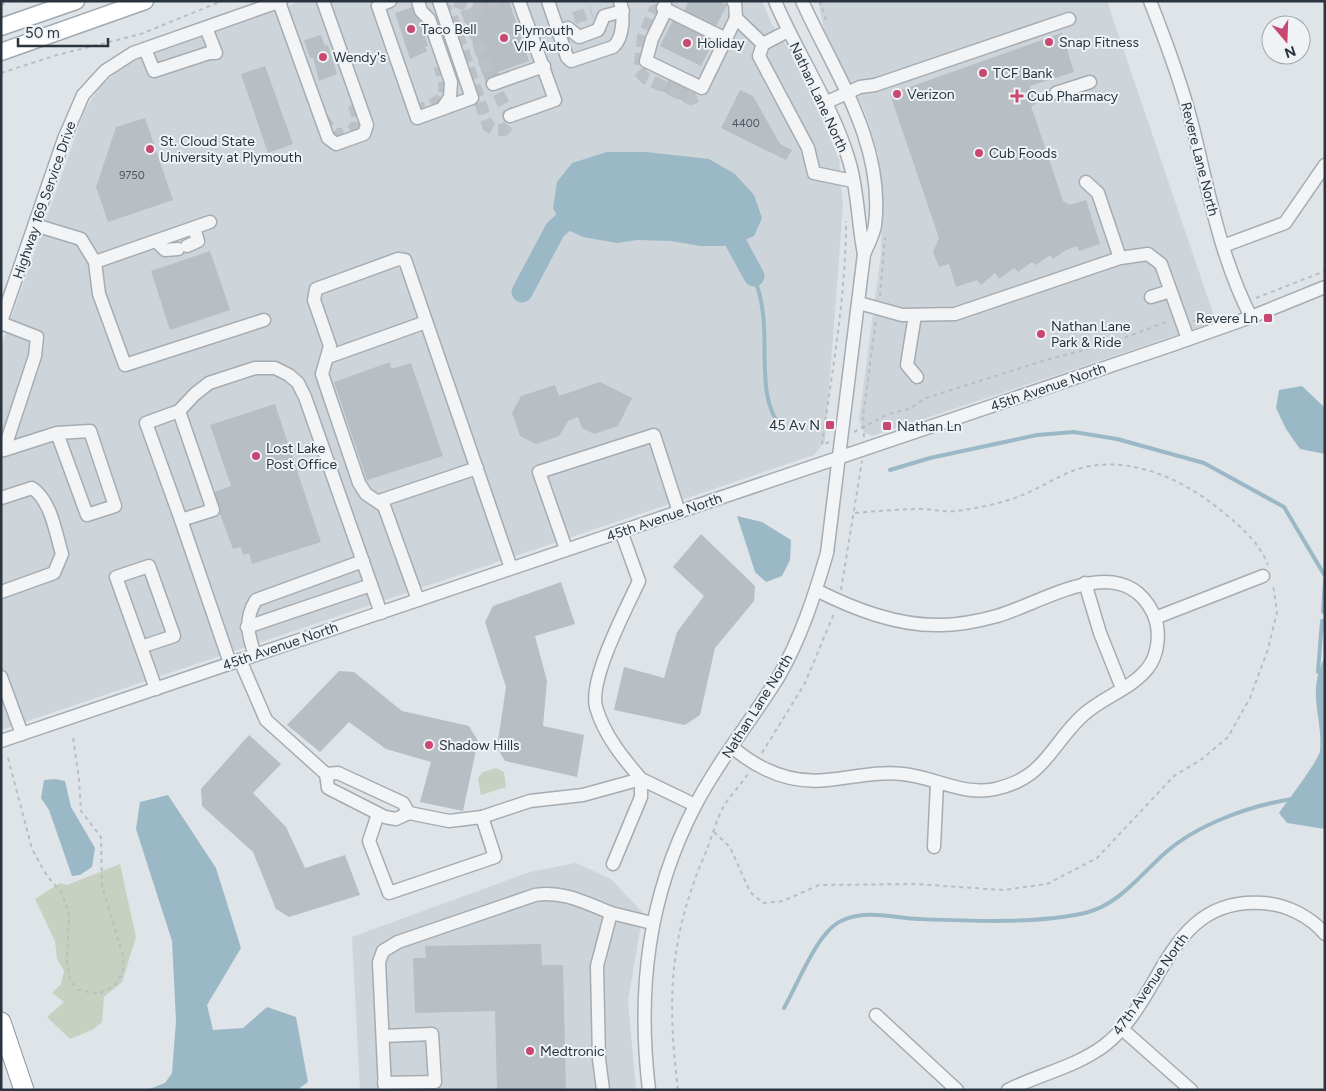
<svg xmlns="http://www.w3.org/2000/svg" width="1326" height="1091" font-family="Figtree,sans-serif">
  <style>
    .built { fill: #cdd4da }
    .green { fill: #c8d1c1 }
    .water { fill: #9bb8c7 }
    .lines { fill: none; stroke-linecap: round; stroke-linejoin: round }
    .stream { stroke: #9bb8c7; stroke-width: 4 }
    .river { stroke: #9bb8c7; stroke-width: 21 }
    .building { fill: #b7bec4 }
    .minor-tunnel { stroke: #bbc1c6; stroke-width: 12; stroke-dasharray: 12 6; stroke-linecap: butt }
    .minor-casing { stroke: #a5acb2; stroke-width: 15 }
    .major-casing { stroke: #9faab3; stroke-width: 19 }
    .highway-casing { stroke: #87949e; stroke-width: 21 }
    .path { stroke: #babec2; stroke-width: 2; stroke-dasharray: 4 4; stroke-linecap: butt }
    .minor { stroke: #f2f4f6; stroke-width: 12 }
    .major { stroke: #fff; stroke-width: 16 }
    .highway { stroke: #fff; stroke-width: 19 }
    .poi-dot { fill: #c94871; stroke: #eff3f6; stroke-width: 2 }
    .labels { text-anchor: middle; stroke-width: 4; stroke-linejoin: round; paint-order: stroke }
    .number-label { font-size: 11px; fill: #4c5660 }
    .poi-label { font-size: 14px; fill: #29343e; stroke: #eff3f6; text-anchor: start }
    .street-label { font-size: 14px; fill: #29343e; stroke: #eff3f6 }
  </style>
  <rect width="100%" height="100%" fill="#dfe4e8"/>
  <g class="built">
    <path d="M302,1H762L771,23L788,48L817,107L839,159L843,207L825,441L814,455L1,730V347L85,109L100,87L117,72L138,59Z"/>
    <path d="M818,1H1107L1216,322L872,436L864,432L859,420L881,254L882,199L878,154L865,112L824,30Z"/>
    <path d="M576,863L611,879L643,913L628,1001L636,1090H360L352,937L530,872Z"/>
  </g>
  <g class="green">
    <path d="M496,768L504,772L506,787L481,795L478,778L483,772Z"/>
    <path d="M120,864L136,937L122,982L104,997L102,1022L92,1030L70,1039L47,1017L64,1002L52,993L61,984L64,971L57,959L55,941L35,899L60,883L67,885Z"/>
  </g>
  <g class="water">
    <path d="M607,152H646L709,159L735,174L754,195L762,218L754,236L731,246H700L671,241L637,240L617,243L583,237L564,228L553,208L557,182L572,163Z"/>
    <path d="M1302,386L1325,408V454L1300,449L1286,429L1276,408L1279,390Z"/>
    <path d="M737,516L762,522L791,540L790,560L782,576L766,582L755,572Z"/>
    <path d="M1325,656V829L1287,823L1279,813C1286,803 1319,760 1320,751C1323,715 1306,695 1325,656Z"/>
    <path d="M55,779L65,781L71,807L95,848L92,867L80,875L72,876L49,810L41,798L44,780Z"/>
    <path d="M168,795L216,868L241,948L207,1005L213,1030L243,1028L267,1007L296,1017L308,1082L297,1090H147L165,1083L172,1073L176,1021L172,941L136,829L140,802Z"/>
  </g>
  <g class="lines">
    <g class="stream">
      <path d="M754,276C757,286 761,297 762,307C769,342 756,401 782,428"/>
      <path d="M890,470L930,458L1037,435L1074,432L1117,439L1204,463L1284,507L1325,576"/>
      <path d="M1323,612L1325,580"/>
      <path d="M1318,672L1322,621"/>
      <path d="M784,1008C797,986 817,932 841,921C866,909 893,918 919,919C969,921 1037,924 1085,913C1119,905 1140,875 1165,853C1198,824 1249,806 1292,799"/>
    </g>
    <g class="river">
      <path d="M723,219L754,276"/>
      <path d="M522,292L555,230L582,205"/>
    </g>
  </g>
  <g class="building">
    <path d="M474,1H509L529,61L498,72L499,75L485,80L465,19L478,14Z"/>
    <path d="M689,1H718L727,5L714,30L682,14Z"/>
    <path d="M415,6L428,46L425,47L427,51L410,59L395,13Z"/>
    <path d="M673,20L714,40L701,66L660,46Z"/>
    <path d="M1062,33L1074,72L1030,86L1036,104L1031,106L1063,201L1070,205L1086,200L1100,244L1079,251L1077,246L1066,250L1053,259L1050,255L1036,265L1032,262L1018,272L1014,268L999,279L995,273L981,285L977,280L956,287L949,264L939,267L933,252L939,238L890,94Z"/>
    <path d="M321,35L325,46L328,45L337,74L319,81L313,57L310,58L304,40Z"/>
    <path d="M265,66L293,144L268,153L241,74Z"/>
    <path d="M668,80L691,91L685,102L662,91Z"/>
    <path d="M740,90L753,96L780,144L792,150L786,160L721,128Z"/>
    <path d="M145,118L173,200L108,222L96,187L116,127Z"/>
    <path d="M210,251L230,310L170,330L151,271Z"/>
    <path d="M390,362L391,369L411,363L443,456L367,480L334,382Z"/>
    <path d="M600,382L632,398L618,426L594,434L582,428L578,417L568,421L559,436L536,444L520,436L512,413L521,396L555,385L559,396Z"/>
    <path d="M275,404L321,542L252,564L249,553L243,555L241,547L233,549L212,493L231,486L210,425Z"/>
    <path d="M701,534L755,586L754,601L715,648L700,715L685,725L614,710L624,667L664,678L677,632L704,596L673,567Z"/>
    <path d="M561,582L575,624L535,636L547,681L543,726L584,735L577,777L505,761L497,748L506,687L485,622L493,606Z"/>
    <path d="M339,671L354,672L402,711L469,726L478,741L463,811L420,802L431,762L386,749L349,722L320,752L287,725Z"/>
    <path d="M249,735L281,764L253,793L286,827L305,868L345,855L360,895L289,917L276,909L253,852L202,806L201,789Z"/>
    <path d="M541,944L542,965H563L566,1090H497L495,1011L415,1013L413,958H426L425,946Z"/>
  </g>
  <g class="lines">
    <g class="minor-tunnel">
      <path d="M455,1L476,9L498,1"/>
      <path d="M440,4L451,14L488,126L495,130H504L511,122L510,116L490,78L465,6"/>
      <path d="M663,8L654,11L643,37L639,71L645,78L691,99L698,96L702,88"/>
      <path d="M574,18L592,12"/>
      <path d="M414,111C445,101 450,97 439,66"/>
      <path d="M322,118L335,134C340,135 342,134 347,132C363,127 357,115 353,103"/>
    </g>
    <defs>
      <g id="minor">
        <path d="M390,1L378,6L417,118L472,98L439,1"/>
        <path d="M418,1L421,11L429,19L451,82L450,97L442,109"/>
        <path d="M548,1L567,57L571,61L613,47C624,38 624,14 620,1"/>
        <path d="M665,1L664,14L652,39L646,61L702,88L736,18L763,44L788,31"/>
        <path d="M733,1L735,3L736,18"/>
        <path d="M775,1C798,56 834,107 850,164C858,193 858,224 864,254"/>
        <path d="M1150,1C1167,44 1183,87 1194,132C1209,194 1221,259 1251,317"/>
        <path d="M279,2L328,138L336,144L364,134L367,125L323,1"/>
        <path d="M663,8L726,39"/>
        <path d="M558,31L568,28L579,37L598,30L604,16L623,11"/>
        <path d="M763,44L759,56L808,148L814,173L853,181"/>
        <path d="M145,49L154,71L209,53H216L206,28"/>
        <path d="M493,84L544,66"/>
        <path d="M1056,93L1090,82"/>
        <path d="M825,103L860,87L875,85L1069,19"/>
        <path d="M510,116L555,100L519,1"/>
        <path d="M1086,182L1098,193L1120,258"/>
        <path d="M35,225L81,239L95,262L210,222"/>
        <path d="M156,241L165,250L178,249"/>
        <path d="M187,246L198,241L194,228"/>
        <path d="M1223,246L1285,223L1325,165"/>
        <path d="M95,262L99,294L125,365L264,320"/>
        <path d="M1151,297L1170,291"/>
        <path d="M859,303L902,315L955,314L1120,258L1148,254L1161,264L1188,339"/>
        <path d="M915,315L907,365L917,377"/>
        <path d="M1,322L64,139L83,95L105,71L133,53L281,1"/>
        <path d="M1,323L37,337L35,356L4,450L57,433L90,431L115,506L87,515L57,433"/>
        <path d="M328,357L426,322"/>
        <path d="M179,411L213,510L181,520L230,663"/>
        <path d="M1,498L32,488C51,500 56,534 62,554L54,573L1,592"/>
        <path d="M379,501L477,468"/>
        <path d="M181,520L146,423L179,411L195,394L209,383L255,368H275L289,375L298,383L305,397L381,613"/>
        <path d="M566,549L539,472L654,435L679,512"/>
        <path d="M1085,583L1100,633L1122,688"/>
        <path d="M418,600L384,506L366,494L359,483L322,374L330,346L314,300L316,289L398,259L405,260L511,568"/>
        <path d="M1155,618L1263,576"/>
        <path d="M247,627L371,585"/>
        <path d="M141,647L174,636L149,566L116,577L156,689"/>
        <path d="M255,655C248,635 244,619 256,600L363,561"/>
        <path d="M240,660L266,720L326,774L328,788L385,817L396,819L409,813L403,803L338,773L326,774"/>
        <path d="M1,677L22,734"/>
        <path d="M1,741L1172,345L1251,317L1325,287"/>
        <path d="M732,747C759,770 791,784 827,780C852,778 877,771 903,774C934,777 963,796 995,789C1045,778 1050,746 1082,716C1101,698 1131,689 1147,669C1159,655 1161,630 1153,613C1121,549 1045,602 997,616C979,621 959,625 940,625C897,626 854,609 816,590"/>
        <path d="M409,813L449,821L482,817L530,801L583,795L641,779L695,805"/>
        <path d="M378,814L369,841L389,893L495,857L482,817"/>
        <path d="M934,847L937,783"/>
        <path d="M613,864L641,797V779C623,758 604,735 596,707C589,679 626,609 639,581L621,531"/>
        <path d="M611,913L652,923"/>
        <path d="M876,1015L957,1090"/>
        <path d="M1121,1028L1191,1090"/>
        <path d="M383,1036L432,1034L435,1082L384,1083"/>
        <path d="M385,1090L379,962L383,951L398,942L535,895C562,890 586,903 611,913L597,966L599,1059L603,1090"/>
        <path d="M649,1090C637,990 648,896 695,806C718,761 752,720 779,676C801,638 815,594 827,553L864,254C868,245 874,234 875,225C885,143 834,72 802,1"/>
        <path d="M1008,1090C1040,1074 1076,1067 1105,1045C1164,999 1167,897 1262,903C1285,904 1310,916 1325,934"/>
      </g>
      <g id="major">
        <path d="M1,27L76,1"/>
        <path d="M1,52L145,1"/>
      </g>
      <path id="highway" d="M1,1022L24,1090"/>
    </defs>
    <use href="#minor" class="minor-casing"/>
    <use href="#major" class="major-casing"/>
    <use href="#highway" class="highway-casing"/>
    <g class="path">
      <path d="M820,1L827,23"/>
      <path d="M1,5L11,1"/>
      <path d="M1,73L57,55L141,34L222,1"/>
      <path d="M880,296L885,238"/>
      <path d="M1256,298L1325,271"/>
      <path d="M1193,321L1208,318"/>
      <path d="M854,432L888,414L909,409L926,398L1049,359L1105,345L1169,321"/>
      <path d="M864,437L863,416L876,320"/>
      <path d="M829,442L822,445C832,371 846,296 846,221"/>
      <path d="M855,513C878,511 900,509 923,509C938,510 949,513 964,510C982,507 1003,503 1020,496C1038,489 1056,477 1075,470C1123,454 1174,475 1213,504C1234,521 1258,539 1268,565"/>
      <path d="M841,590L862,461"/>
      <path d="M762,753L805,683L835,611"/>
      <path d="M8,758L32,849L47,876L62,893L69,915L67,961L70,980L78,990L99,994L115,985L123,972V956L102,886L101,837L81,811L79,779L73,737"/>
      <path d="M714,832L730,847L750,892L763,903L783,901L819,885L916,884L1003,890L1047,884L1097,858L1174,776L1202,759L1228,737L1250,698L1268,649L1277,612L1273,584"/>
      <path d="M678,1090C667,1000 669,938 705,854C712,838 716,819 725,804C732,794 741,784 748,774"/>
    </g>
    <use href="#minor" class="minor"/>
    <use href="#major" class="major"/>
    <use href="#highway" class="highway"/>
  </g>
  <g class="poi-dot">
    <circle cx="411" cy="29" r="5"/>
    <circle cx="504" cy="38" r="5"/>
    <circle cx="1049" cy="42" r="5"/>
    <circle cx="687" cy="43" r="5"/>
    <circle cx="323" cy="57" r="5"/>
    <circle cx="983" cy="73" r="5"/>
    <circle cx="897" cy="94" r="5"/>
    <path d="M1014.5 88.5h5v5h5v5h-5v5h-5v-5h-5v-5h5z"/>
    <circle cx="150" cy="149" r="5"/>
    <circle cx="979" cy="153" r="5"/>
    <rect x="1263" y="313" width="10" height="10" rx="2.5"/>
    <circle cx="1041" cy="334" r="5"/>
    <rect x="825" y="420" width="10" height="10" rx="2.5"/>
    <rect x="882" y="421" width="10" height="10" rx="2.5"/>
    <circle cx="256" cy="456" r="5"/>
    <circle cx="429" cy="745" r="5"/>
    <circle cx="530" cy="1051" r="5"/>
  </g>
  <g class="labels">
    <g class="number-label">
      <text x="746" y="127">4400</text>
      <text x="132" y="179">9750</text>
    </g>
    <g class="poi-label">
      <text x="421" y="34">Taco Bell</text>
      <text x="514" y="35">Plymouth<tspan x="514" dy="16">VIP Auto</tspan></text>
      <text x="1059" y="47">Snap Fitness</text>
      <text x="697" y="48">Holiday</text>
      <text x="333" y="62">Wendy's</text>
      <text x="993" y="78">TCF Bank</text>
      <text x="907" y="99">Verizon</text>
      <text x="1027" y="101">Cub Pharmacy</text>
      <text x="160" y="146">St. Cloud State<tspan x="160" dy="16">University at Plymouth</tspan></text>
      <text x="989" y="158">Cub Foods</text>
      <text x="1258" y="323" text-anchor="end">Revere Ln</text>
      <text x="1051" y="331">Nathan Lane<tspan x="1051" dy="16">Park &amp; Ride</tspan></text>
      <text x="820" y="430" text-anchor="end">45 Av N</text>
      <text x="897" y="431">Nathan Ln</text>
      <text x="266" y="453">Lost Lake<tspan x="266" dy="16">Post Office</tspan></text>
      <text x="439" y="750">Shadow Hills</text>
      <text x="540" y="1056">Medtronic</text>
    </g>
    <g class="street-label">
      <text transform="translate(819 97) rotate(65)" y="5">Nathan Lane North</text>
      <text transform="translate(1200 159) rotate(76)" y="5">Revere Lane North</text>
      <text transform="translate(44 200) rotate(-71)" y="5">Highway 169 Service Drive</text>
      <text transform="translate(1048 387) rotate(-19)" y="5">45th Avenue North</text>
      <text transform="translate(664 517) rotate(-19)" y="5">45th Avenue North</text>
      <text transform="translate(280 646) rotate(-19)" y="5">45th Avenue North</text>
      <text transform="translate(757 706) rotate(-58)" y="5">Nathan Lane North</text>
      <text transform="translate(1150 984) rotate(-55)" y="5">47th Avenue North</text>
    </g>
  </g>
  <rect width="1326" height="1091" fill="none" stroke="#29343e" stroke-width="5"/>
  <g transform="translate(1286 40) rotate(161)"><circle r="24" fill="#eff3f6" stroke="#a0a7ac"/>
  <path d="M0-4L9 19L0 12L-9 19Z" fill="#c94871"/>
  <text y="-8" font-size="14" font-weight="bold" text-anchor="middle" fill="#29343e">N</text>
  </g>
  <path d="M18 38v8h90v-8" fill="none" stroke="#29343e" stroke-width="2.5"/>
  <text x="25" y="38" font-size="15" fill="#29343e" stroke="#eff3f6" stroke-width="4" paint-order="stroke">50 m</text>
</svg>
